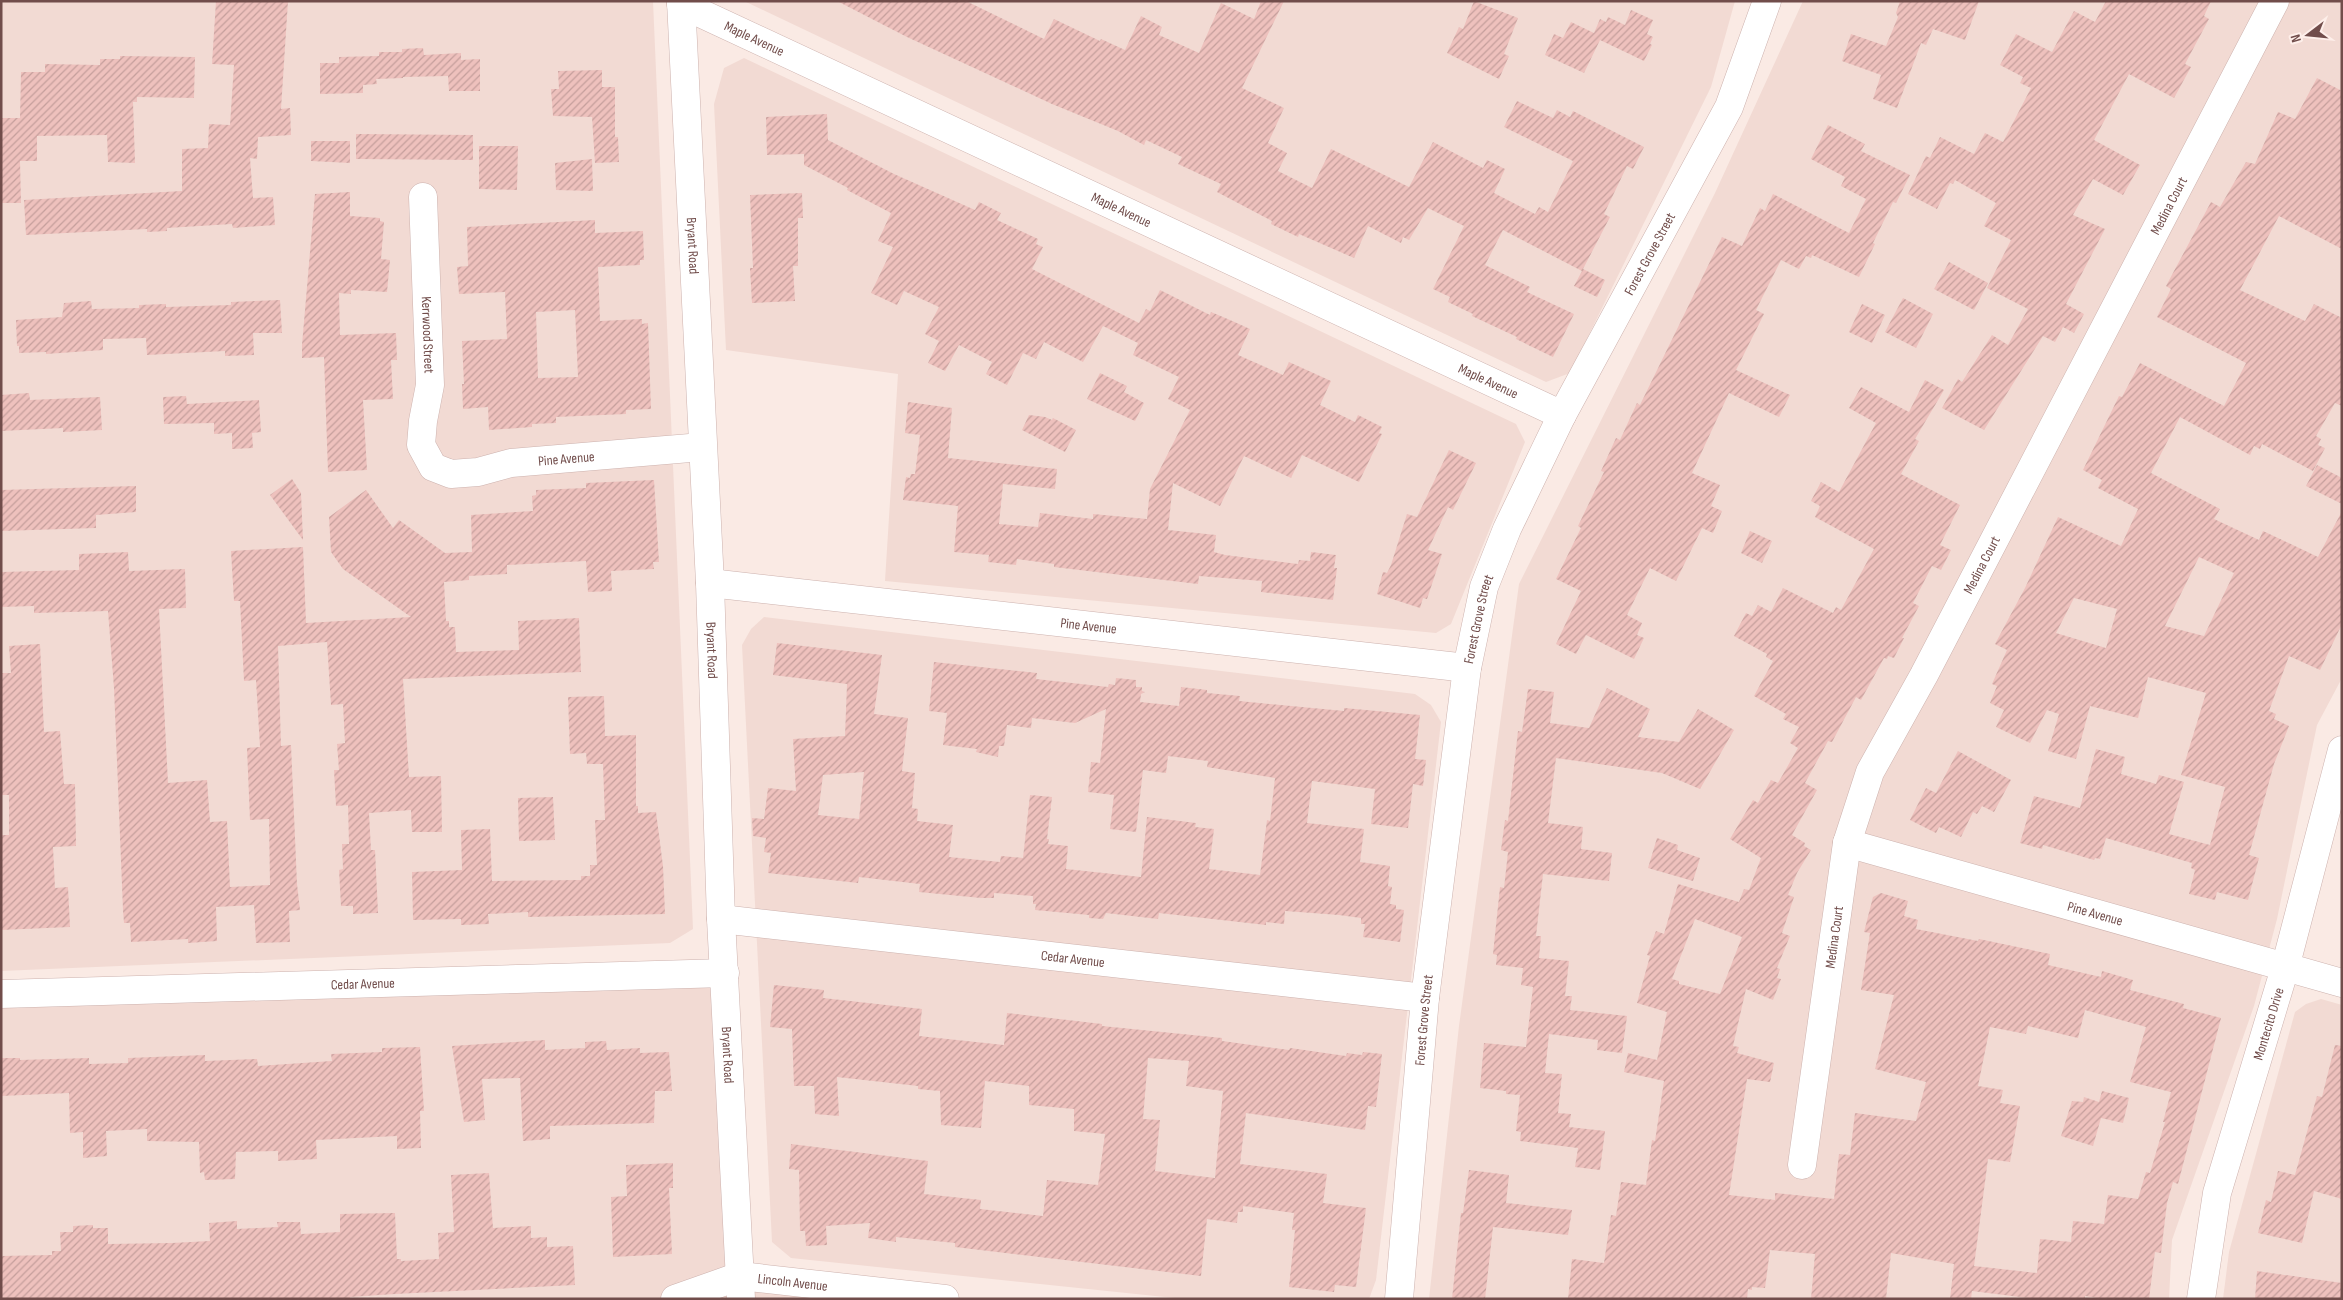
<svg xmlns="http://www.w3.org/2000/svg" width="2343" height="1300" font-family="'Sofia Sans Condensed',sans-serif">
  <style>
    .residential { fill: #f2dad3 }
    .building { fill: url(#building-hatch); fill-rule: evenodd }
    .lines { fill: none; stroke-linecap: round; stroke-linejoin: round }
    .minor-casing { stroke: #cdb2ae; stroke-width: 29 }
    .minor { stroke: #fff; stroke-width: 28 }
    .labels { text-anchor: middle; stroke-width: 5; stroke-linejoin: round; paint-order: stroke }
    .street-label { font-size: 14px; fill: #714d4b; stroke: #feefea }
  </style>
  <defs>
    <pattern id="building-hatch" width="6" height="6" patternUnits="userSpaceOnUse" patternTransform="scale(1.25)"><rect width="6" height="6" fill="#eec1bd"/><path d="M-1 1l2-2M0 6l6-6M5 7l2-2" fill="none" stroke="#c59f9c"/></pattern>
  </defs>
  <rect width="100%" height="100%" fill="#faeae4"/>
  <g class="residential">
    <path d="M1,1H653L693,929L670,943L1,971Z"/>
    <path d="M744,1H1735L1711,87L1570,373L1546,382Z"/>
    <path d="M1803,1H2342V678L2317,725L2277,919L2254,1006L2172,1240L2169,1299H1429L1459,1026L1519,584L1715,193Z"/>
    <path d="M744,58L1516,424L1525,442L1451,624L1436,633L885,581L898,374L726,350L714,104L724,68Z"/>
    <path d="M764,617L1415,694L1431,705L1441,722L1376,1280L1369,1299H1184L791,1258L772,1242L742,645L751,629Z"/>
    <path d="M725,973L740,1275L945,1299H1V994Z"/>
    <path d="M2321,999L2342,1005V1299H2223L2229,1252L2295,1012L2306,1004Z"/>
  </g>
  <g class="building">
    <path d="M216,1H288L281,109L290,108L291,135L258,137L257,159L250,158L253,198L273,197L275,225L233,228L232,224L167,228V231L147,232V229L26,235L24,200L182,191V149L208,148L209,124L230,125L234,65L212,64Z"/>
    <path d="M837,1H966L1044,39L1054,19L1100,41L1101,39L1125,50L1141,16L1162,27L1159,35L1199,53L1221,3L1254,19L1261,1H1284L1242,88L1284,108L1268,143L1287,153L1278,171L1312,188L1331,149L1409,187L1433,142L1483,168L1487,160L1505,169L1494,193L1535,214L1539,207L1548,212L1573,161L1504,127L1517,101L1553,118L1557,110L1570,117L1573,111L1644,147L1633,169L1627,166L1604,214L1610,217L1583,269L1605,280L1597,297L1574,286L1582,271L1503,230L1485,265L1530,287L1527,292L1574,314L1553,357L1516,339L1517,337L1472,316L1473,314L1448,302L1450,297L1433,289L1464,226L1428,208L1409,240L1403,237L1401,243L1368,226L1354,258L1299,234L1298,237L1271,224L1272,221L1217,192L1221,184L1178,164L1182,157L1146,140L1144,145L1118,131L1052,104L907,37Z"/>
    <path d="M1474,1L1518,18L1504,54L1509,56L1499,79L1447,53L1459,27L1463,29Z"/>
    <path d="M1900,1H1979L1965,40L1933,29L1926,45L1921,43L1897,108L1873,99L1881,75L1842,61L1851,34L1886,46L1898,17L1896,13Z"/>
    <path d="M2106,1H2211L2204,16L2209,19L2185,64L2191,67L2174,98L2129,74L2094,140L2140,165L2123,195L2093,179L2073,215L2105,229L2066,304L2084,314L2074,333L2063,327L2055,342L2043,336L1984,430L1942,408L1958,379L1962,382L1992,335L2008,345L2028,309L1987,288L2011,240L1984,226L1996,203L1955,180L1953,184L1950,183L1937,209L1908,194L1926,156L1930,158L1940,137L1974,154L1985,133L2003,142L2031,88L2020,83L2023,77L2000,65L2016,34L2052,52L2074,11L2095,22Z"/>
    <path d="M1631,10L1653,20L1647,34L1653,37L1650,44L1652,45L1644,61L1600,40L1584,73L1545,55L1554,34L1563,38L1571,22L1594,33L1600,19L1606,22L1608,17L1625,25Z"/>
    <path d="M423,48L424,55L461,53V60L480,59V91H449L448,76L403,77V78L376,79L377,84L363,85V93L320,94V63H339V57L379,56V52H402V49Z"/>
    <path d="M120,56L195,57L194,98L137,97V102H133L135,163L108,162L107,135L37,136V161H20L21,203H1V118H20L21,72H45V64L100,65V59H120Z"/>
    <path d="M602,70V87H615V137H618L619,162L595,163L592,117L553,116L551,89H559L558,71Z"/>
    <path d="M2317,78L2342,91V249L2279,216L2240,290L2305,321L2314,304L2342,318V406L2335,403L2316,436L2321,439L2318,445L2325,448L2313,471L2262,444L2260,449L2254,446L2250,455L2180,417L2151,473L2220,509L2214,519L2259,540L2263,531L2318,557L2342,511V624L2320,670L2289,656L2269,711L2276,714L2274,719L2289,726L2274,764L2249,855L2259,858L2248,900L2217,892L2215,900L2189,894L2195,870L2191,868L2192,863L2106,838L2100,859L2095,858L2094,860L2043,845L2042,849L2020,843L2034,796L2080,808L2096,749L2125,757L2121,774L2156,784L2159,775L2184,782L2169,834L2210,845L2225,787L2181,775L2206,693L2148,677L2138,718L2090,706L2076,759L2048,751L2059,714L2047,710L2030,743L1996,727L2004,710L1990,703L1997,686L1992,684L2007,650L1995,644L2025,588L2058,517L2121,546L2138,509L2098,488L2102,480L2083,470L2119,396L2122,397L2140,363L2224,406L2246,363L2157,317L2171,289L2166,286L2211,202L2220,207L2246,162L2255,164L2278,112L2295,119ZM2199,557L2234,573L2204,636L2165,626ZM2074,598L2117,609L2106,648L2056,633Z"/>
    <path d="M827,114L828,140L894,174L975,210L979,202L1001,213L997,220L1038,239L1036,244L1043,247L1032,269L1139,323L1146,309L1150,311L1160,290L1210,315L1211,312L1230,320L1250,329L1238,355L1283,375L1289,362L1331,381L1320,405L1355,422L1358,415L1382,427L1379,433L1382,434L1359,482L1302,455L1291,478L1244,456L1220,506L1173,483L1168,530L1216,535L1214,552L1225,555L1298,564L1299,560L1310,561L1311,552L1336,555L1334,568H1337L1333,600L1261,592L1262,581L1199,576L1198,584L1054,567V564L1017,559L1016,565L988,562L989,555L954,552L958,506L903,500L906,477L910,478L911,474H915L920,435L905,433L908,402L952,408L948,458L1057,469L1055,489L1003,484L999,524L1038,527L1040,513L1093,519V514L1147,519L1150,489L1190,410L1168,399L1179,377L1133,355L1138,343L1103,326L1083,362L1044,342L1036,359L1023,353L1007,385L986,374L992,362L959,345L945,371L928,363L939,341L925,334L939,307L904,291L897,305L871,293L893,247L878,241L891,213L847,190L848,188L804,165V154L767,155L766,117Z"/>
    <path d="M1828,125L1865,144L1861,151L1910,175L1896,203L1893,202L1873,243L1875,244L1859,277L1812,255L1811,258L1806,256L1799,269L1781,260L1756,310L1764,314L1736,370L1790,395L1779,417L1729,393L1692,473L1720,485L1711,506L1722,511L1713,533L1702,528L1676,581L1650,568L1627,615L1642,623L1637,635L1644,638L1634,659L1586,635L1576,654L1556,644L1581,591L1556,579L1581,528L1578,526L1604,472L1601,471L1616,438L1620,440L1637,403L1640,405L1722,237L1742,246L1760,208L1765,211L1773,194L1849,233L1866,199L1841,186L1845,177L1811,159Z"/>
    <path d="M356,134L473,135V160L356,159Z"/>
    <path d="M311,141H350V163L311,161Z"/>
    <path d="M479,146H518L517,190L479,189Z"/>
    <path d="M592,159L593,191L556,190L555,163Z"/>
    <path d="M350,192V216L380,218V221L384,222L381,259L390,260L387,292L351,290V294L339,293L340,335L396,333L397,360H391L393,399L363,400L367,470L328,472L324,357L302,358V345L315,194Z"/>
    <path d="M802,193L803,218H798V266H793L795,301L752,303L750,268H753L750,195Z"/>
    <path d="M595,220V233L643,231L644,260H640V265L598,267L600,321L642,319V324L648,323L651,409L626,410V414L556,417V423L532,424V427L489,430L488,407L463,409L462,384H464L462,341L507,339L505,292L459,294L457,267L468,266L467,227ZM575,310L578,377L538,378L536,312Z"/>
    <path d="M1949,262L1988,283L1974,310L1934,289Z"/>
    <path d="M1903,298L1933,314L1916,348L1885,332Z"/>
    <path d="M280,300L282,333H253L254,355L225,356V351L147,355L146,338L103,339V350L46,354V352L19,353V346H17L16,320L62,317L64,303L91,301L92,309L139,308V305L166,304V307L231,305V302Z"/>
    <path d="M1862,304L1885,315L1872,343L1849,332Z"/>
    <path d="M1100,373L1127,386L1124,392L1144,403L1135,421L1087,399Z"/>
    <path d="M1925,380L1944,390L1915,439L1919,441L1901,474L1960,505L1940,545L1951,550L1941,570L1932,566L1913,603L1919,606L1902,638H1904L1894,658L1888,656L1887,659L1884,658L1861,700L1856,697L1832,742L1828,741L1805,783L1817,790L1792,835L1805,843L1804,846L1811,850L1797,873L1788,895L1794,897L1782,933L1790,936L1777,968L1780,969L1777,978L1781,979L1773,1000L1746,989L1733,1046L1739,1047L1737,1053L1774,1063L1770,1082L1747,1079L1729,1195L1775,1200V1193L1834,1199L1839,1154L1850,1155L1855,1113L1916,1121L1926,1082L1875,1069L1894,995L1861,990L1870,933L1864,932L1873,897L1881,893L1908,901L1904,916L1918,920L1916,929L1978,941L1979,939L2050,954L2048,965L2101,977L2102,971L2133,980L2130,990L2184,1004L2183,1008L2221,1018L2178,1184L2173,1182L2167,1203L2161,1253L2155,1252L2149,1299H2103L2085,1296V1299H2035L1972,1291L1971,1299H1950L1954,1264L1891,1253L1886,1299H1811L1815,1254L1770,1250L1765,1288L1752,1287V1290L1748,1289L1747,1299H1568L1572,1259L1604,1263L1611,1215L1616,1216L1621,1182L1646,1185L1652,1140L1655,1141L1664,1081L1624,1072L1628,1053L1657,1060L1667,1012L1637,1003L1650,956L1647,955L1656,931L1664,934L1678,884L1739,902L1744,889L1749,890L1761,858L1730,839L1753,800L1758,803L1771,780L1778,783L1798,748L1790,743L1799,727L1783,719L1786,714L1754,696L1773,661L1766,657L1767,654L1734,636L1746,613L1752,616L1758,605L1771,612L1783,588L1833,613L1836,607L1841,610L1874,549L1815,517L1820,506L1811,501L1821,482L1839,492L1876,423L1849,408L1861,387L1909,412ZM1695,919L1742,937L1720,994L1679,984V981L1672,979ZM2085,1010L2146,1027L2130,1082L2171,1092L2163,1122H2165L2150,1173L2146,1172L2138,1199L2108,1195L2104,1224L2073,1221L2071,1242L2040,1239L2037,1273L1974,1266L1988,1159L2010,1162L2020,1106L2000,1103L2003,1090L1978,1086L1990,1027L2026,1034L2028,1026L2078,1038Z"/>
    <path d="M29,393L30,400L100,397L102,430L63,432V428L1,431V395Z"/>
    <path d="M186,396L187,404L259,400L261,432L252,433L253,448L232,449V433L214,434V423L164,424L163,397Z"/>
    <path d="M1029,415L1045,417L1052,420L1053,418L1076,430L1065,452L1022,430Z"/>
    <path d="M1449,450L1476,463L1453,510L1448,507L1428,550L1442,554L1427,599L1423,598L1420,608L1377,594L1383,572L1387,573L1391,565L1407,514L1417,517Z"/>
    <path d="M2317,465L2342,478V504L2306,486Z"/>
    <path d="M292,479L301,493L303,540L270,495Z"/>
    <path d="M654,480L659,562H653L654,569L611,571L612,591L588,592L586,561L507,565V574L469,576V580L444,582L446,621H449V627H455L456,652L519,650L518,621L579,618L581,672L403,679L409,777L441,776L442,832H412L411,810L369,813L371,850H375L378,913L353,914V906H341L339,870L343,869L342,844H349L348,805L336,806L334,770H339L337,744L345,743L343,704L331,705L327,642L278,646L281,746L291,745L297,884L300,910L289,911L290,942L256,943L254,905L216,907L217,941L188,943V939L131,942L130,923H124L123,910L114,688L108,611L34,613V606L1,607V572L79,570V554L128,552L129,571L185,569L186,608L159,609L168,783L207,780L210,822L227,821L230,887L270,885L269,819L250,820L247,748L260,747L256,680L244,681L240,601H234L231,551L303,547L306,623L411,617L343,569L331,552L329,517L366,490L393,528L399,520L445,553L472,552L471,515L533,511L532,496L536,495V490L586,488V483Z"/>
    <path d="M136,486V512L96,515V528L1,531V490Z"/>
    <path d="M1750,531L1772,541L1762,563L1741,553Z"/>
    <path d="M777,643L882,655L874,714L908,718L902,771L915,773L912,808L918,809L917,821L953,825L949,857L1000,862L1001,856L1023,858L1030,795L1052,797L1047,839H1049L1048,844L1068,846L1066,869L1141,877L1147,817L1196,823L1195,827L1214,829L1209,869L1260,875L1267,820L1270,821L1275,778L1207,767L1208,761L1168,756L1166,773L1143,770L1136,832L1110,829L1114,795L1088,792L1091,762L1100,763L1106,709L1075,723L1032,718L1031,728L1007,725L1004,746H999L998,757L976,752L977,749L943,745L947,713L929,711L934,662L1037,673L1036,679L1108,687L1109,684L1115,685L1116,678L1136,680V687H1142V691L1145,692L1141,694L1140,702L1179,706L1181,687L1207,690V693L1240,696L1239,701L1344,711V708L1420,715L1415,759L1426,760L1423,786L1413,784L1408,828L1371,824L1375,789L1312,781L1307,823L1364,829L1360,862L1390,866L1388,886L1392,887L1390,904L1396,905V909L1404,910L1400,942L1363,937L1365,924H1361V918L1339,915L1285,911L1284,924L1266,922V925L1159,913L1158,919L1106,913L1103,919L1089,918V915L1035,910L1036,904H1033V896L994,893V898H981L919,892L920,884L859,877L858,883L768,873L771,853L764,852L766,838L753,836L752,818L764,819L768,788L796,791L793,739L845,736L847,684L773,675ZM864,772L859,819L818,815L823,775Z"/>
    <path d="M40,644L44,732L60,731L64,784H75L76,846L53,847L55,888L68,887L70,927L1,930V835H9V795H1V673H11L9,646Z"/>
    <path d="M1607,688L1650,709L1638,737L1679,742L1698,709L1734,730L1700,789L1662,773L1556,758L1548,823L1583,827L1581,849L1612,853L1609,881L1543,874L1536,936H1541L1539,958L1569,961L1565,996H1572L1570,1010L1627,1016L1622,1053L1597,1050L1598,1040L1549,1034L1545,1073L1562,1074L1558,1113L1571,1114L1569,1127L1605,1131L1600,1170L1575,1167L1578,1148L1520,1141L1521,1132L1516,1131L1520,1095L1506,1094V1091L1480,1088L1484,1043L1526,1047L1533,987L1521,985L1523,968L1496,965L1497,955L1493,954L1500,887L1504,888L1508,852L1501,850L1505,820L1508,821L1518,731L1522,732L1528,689L1554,692L1550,723L1589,728Z"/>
    <path d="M604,696L605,736L636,735V806H638V813L656,812L663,866L665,914L528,917V912L488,914L489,924L461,925V919L413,920L412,872L462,870L461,830L490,829L492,881L581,880V876H590V865H597L595,820H605L603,764H587L586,753L570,754L568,697Z"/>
    <path d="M1958,751L2011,780L1994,812L1982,806L1977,814L1973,812L1961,837L1939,827L1936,833L1910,820L1926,788L1936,793Z"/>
    <path d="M553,797L555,840L519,841L518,798Z"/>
    <path d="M1657,838L1678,845L1677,850L1700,858L1693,881L1648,868Z"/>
    <path d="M774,985L824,990L823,998L922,1009L919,1036L1004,1045L1007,1013L1102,1024V1026L1222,1038V1041L1289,1050L1290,1048L1346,1056L1347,1053L1362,1055L1363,1052L1382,1054L1376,1107L1368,1106L1365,1130L1246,1113L1240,1164L1327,1174L1323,1203L1366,1208L1356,1287L1335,1285L1334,1292L1289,1287L1295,1230H1292L1294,1213L1243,1206V1212H1238L1237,1223L1207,1219L1201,1276L955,1247V1243L896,1237V1242L868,1238L870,1223L826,1226L827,1245L806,1246L805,1231H800L799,1170L789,1169L791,1144L928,1161L924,1194L981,1200L980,1209L1043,1216L1047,1180L1098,1185L1105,1134L1074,1131V1109L1029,1105V1086L985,1081L981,1128L941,1125L940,1091L918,1089V1086L837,1077L839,1116L815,1114L814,1086H794L792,1029L770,1027ZM1148,1058L1189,1061L1186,1086L1223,1091L1215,1178L1155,1171L1160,1120L1143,1119Z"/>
    <path d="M545,1040V1050L585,1048V1042L606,1041L607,1050L640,1048V1053L669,1052L672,1091H655L654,1123L550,1126V1139L523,1141L520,1078L482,1079L485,1120L464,1122L452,1046Z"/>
    <path d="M2335,1045L2342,1046V1199L2314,1191L2302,1243L2258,1233L2266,1200L2271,1202L2278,1171L2295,1175L2317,1096L2322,1097Z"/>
    <path d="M420,1047L424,1111H420L421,1148L397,1149V1136L316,1140L317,1159L278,1161V1151L236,1152L235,1179L205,1180L204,1172L200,1173L199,1142L147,1141V1129L106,1131L107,1156L83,1158V1132L70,1133L69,1093L1,1096V1058H20V1060L89,1058V1064L128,1063V1058L205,1055V1061L257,1059L258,1066L332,1061L331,1054L382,1052V1048Z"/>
    <path d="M2102,1091L2129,1098L2123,1123L2101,1118L2093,1146L2061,1136L2072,1101L2083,1102L2084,1097L2099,1102Z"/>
    <path d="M673,1163V1188H669L672,1254L613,1257L611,1197L627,1196L626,1165Z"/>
    <path d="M1469,1170L1509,1175L1506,1203L1572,1210L1568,1235L1493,1227L1485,1299H1452L1461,1213H1463Z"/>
    <path d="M489,1173L493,1228L531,1226V1238L547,1237V1247L573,1246L575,1285L395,1294L350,1297V1299H1V1256L52,1255V1251H61L60,1232H73V1226L93,1225V1228H108V1244L172,1243L210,1241L209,1223L237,1221V1229L278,1227L277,1222H300L301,1234L340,1232V1214L395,1213L397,1259H401V1261L439,1259L438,1233L454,1232L451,1175Z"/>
    <path d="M2257,1271L2342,1283V1299H2255Z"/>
  </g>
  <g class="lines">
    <defs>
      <g id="minor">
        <path id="s1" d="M681,1L710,583L721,919L741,1299"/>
        <path id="s2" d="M681,4L1562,415"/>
        <path id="s3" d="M423,197L430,385L423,421L421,445L433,467L451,474L478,472L511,463L702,447"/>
        <path id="s4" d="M710,583L1467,668"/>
        <path id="s5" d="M1847,843L2342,983"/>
        <path id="s6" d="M721,919L1425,998"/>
        <path id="s7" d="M1,994L725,973"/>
        <path id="s8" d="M1802,1165L1847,843L1870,772L1924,675L2275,1"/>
        <path id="s9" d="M675,1299L740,1276L945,1299"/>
        <path id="s10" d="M1399,1299L1425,998L1467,668L1484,587L1507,529L1562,415L1729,107L1767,1"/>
        <path id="s11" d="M2201,1299L2217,1193L2285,968L2342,750"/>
      </g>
    </defs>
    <use href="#minor" class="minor-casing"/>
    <use href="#minor" class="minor"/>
  </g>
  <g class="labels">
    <g class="street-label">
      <text dy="5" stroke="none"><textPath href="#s2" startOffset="81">Maple Avenue</textPath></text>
      <text dy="5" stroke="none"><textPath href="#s8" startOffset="1040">Medina Court</textPath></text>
      <text dy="5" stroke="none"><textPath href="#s2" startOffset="486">Maple Avenue</textPath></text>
      <text dy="5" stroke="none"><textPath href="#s1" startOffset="245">Bryant Road</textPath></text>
      <text dy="5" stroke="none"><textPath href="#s10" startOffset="1090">Forest Grove Street</textPath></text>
      <text dy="5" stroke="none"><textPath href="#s3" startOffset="138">Kerrwood Street</textPath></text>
      <text dy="5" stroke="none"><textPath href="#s2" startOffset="891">Maple Avenue</textPath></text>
      <text dy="5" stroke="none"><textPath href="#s3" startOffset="410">Pine Avenue</textPath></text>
      <text dy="5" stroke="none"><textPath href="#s8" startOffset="635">Medina Court</textPath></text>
      <text dy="5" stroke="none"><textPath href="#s10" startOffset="685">Forest Grove Street</textPath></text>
      <text dy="5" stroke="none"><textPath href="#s4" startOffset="381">Pine Avenue</textPath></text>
      <text dy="5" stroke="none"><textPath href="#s1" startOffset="650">Bryant Road</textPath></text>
      <text dy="5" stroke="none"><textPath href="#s5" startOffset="258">Pine Avenue</textPath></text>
      <text dy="5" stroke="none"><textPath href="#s8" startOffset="230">Medina Court</textPath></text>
      <text dy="5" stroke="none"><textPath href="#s6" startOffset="354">Cedar Avenue</textPath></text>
      <text dy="5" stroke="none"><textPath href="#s7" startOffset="362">Cedar Avenue</textPath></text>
      <text dy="5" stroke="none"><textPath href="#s10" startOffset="280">Forest Grove Street</textPath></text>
      <text dy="5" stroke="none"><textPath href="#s11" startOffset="284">Montecito Drive</textPath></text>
      <text dy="5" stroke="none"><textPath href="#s1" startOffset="1055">Bryant Road</textPath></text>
      <text dy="5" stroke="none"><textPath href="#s9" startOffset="122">Lincoln Avenue</textPath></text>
    </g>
  </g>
  <rect width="2343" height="1300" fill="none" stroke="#714d4b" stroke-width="5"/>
  <g transform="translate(2308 35) rotate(254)" stroke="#feefea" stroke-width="4" paint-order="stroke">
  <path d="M0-4L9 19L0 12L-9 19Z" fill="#714d4b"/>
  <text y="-8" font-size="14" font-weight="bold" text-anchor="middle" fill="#714d4b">N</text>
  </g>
</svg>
